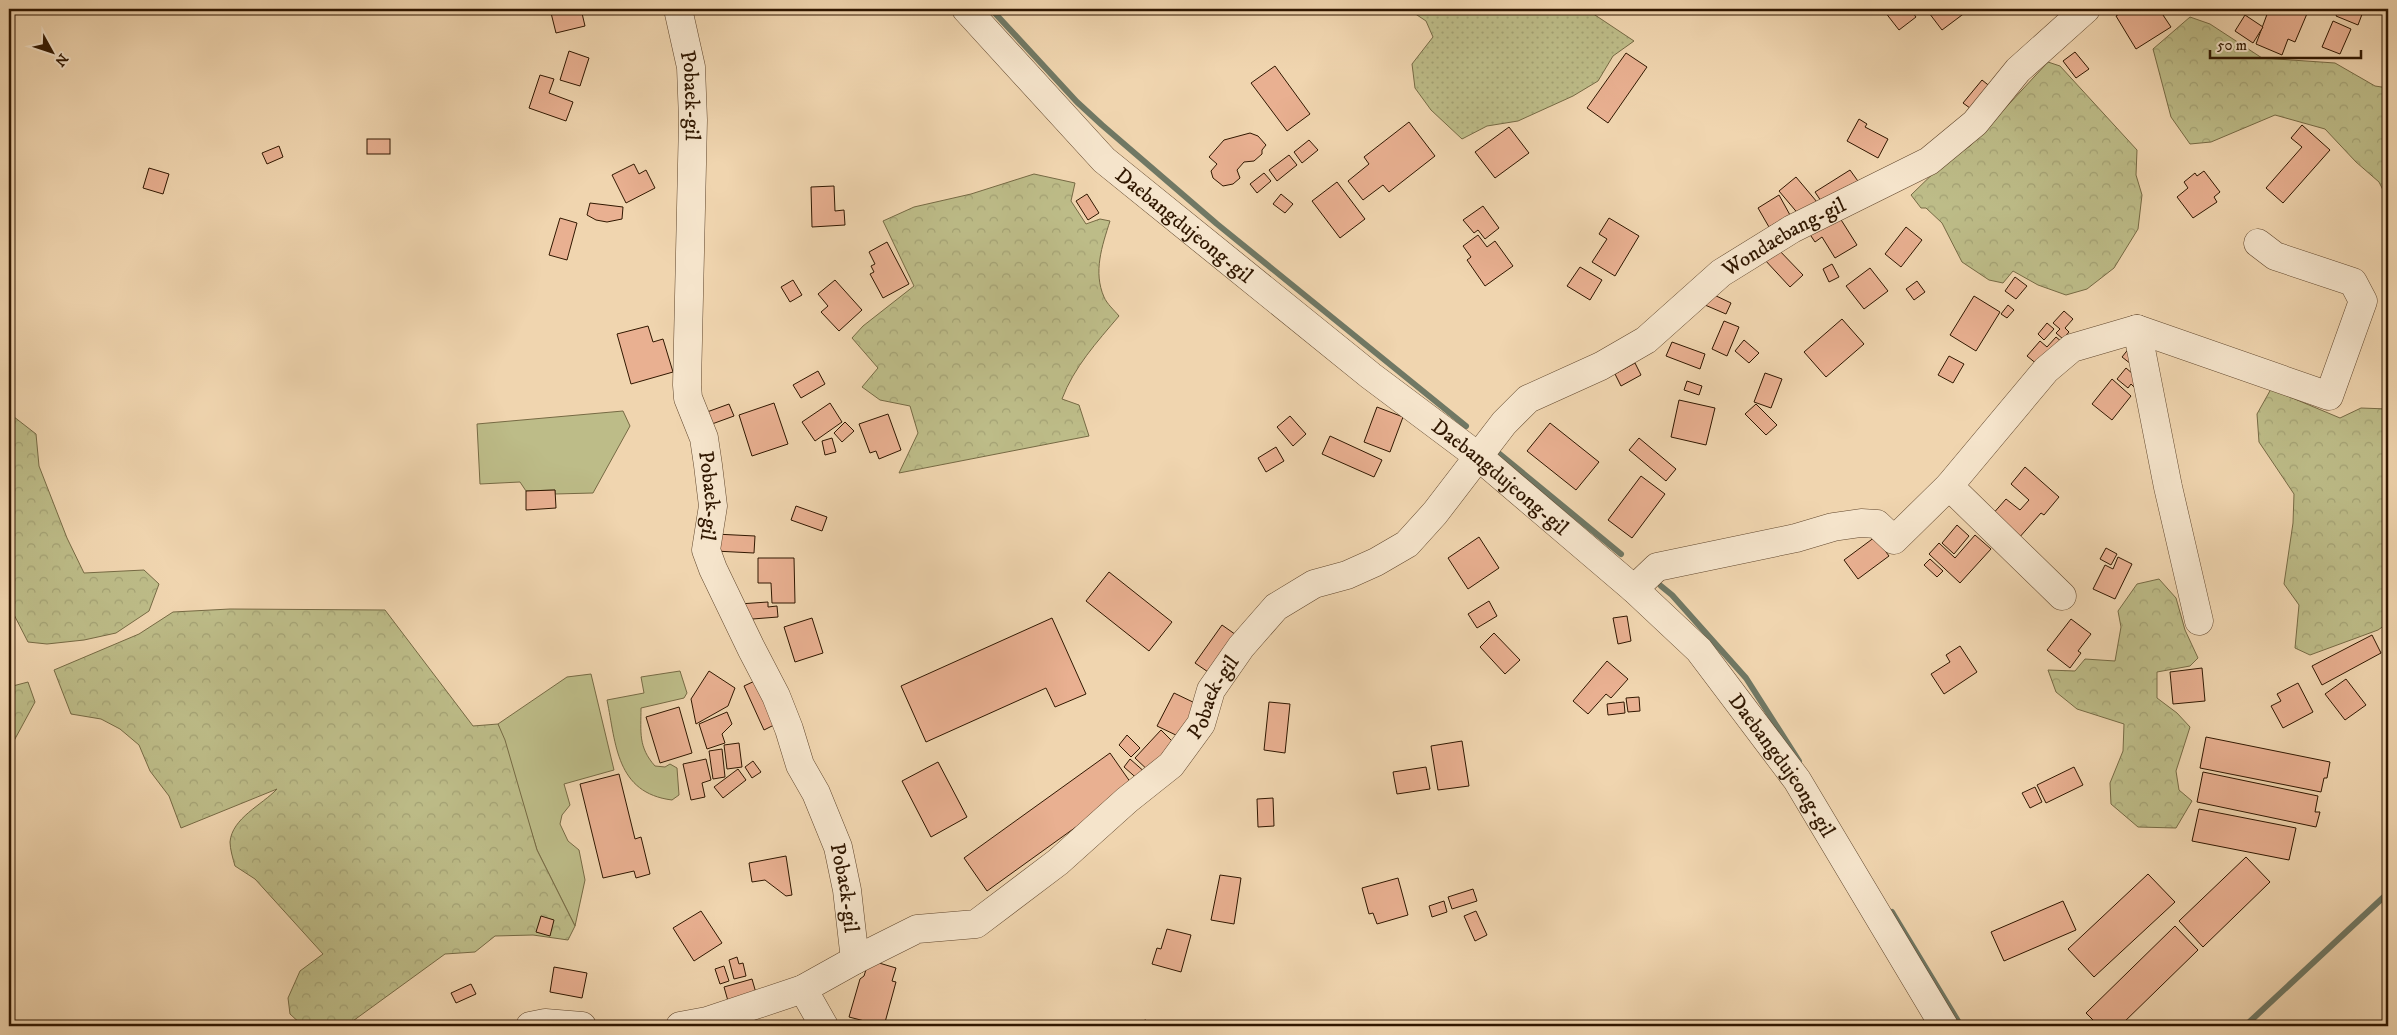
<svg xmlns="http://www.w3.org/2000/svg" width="2397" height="1035" font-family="'IM FELL DW Pica',serif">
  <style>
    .grass { fill: #bdbc88; stroke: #766a44 }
    .forest { fill: url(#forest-crowns); stroke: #766a44 }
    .garden { fill: url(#garden-dots); stroke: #766a44 }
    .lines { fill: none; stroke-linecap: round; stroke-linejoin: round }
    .stream { stroke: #707864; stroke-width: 6 }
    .building { fill: #e9b091; stroke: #301700 }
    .minor-casing { stroke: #60462c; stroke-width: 29 }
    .minor { stroke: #f5e4cb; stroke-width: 28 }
    .labels { text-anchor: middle; stroke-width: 5; stroke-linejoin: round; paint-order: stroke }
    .street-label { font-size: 21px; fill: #301700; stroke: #f5e4cb }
  </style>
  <defs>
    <pattern id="forest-crowns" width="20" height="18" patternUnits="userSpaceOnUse" patternTransform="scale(1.25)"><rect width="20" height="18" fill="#bdbc88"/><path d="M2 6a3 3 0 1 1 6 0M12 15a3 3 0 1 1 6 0" fill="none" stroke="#a3a174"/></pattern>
    <pattern id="garden-dots" width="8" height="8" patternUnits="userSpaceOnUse" patternTransform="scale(1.25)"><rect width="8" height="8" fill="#bdbc88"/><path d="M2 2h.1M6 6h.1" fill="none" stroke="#a3a174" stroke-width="1.8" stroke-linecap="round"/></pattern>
  </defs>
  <rect width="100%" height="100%" fill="#f0d5af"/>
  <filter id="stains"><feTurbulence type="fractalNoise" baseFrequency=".004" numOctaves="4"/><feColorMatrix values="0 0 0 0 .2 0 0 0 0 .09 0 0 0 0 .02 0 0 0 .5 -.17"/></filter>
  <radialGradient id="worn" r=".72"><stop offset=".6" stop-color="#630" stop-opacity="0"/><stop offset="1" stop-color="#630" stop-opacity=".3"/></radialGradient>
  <g class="grass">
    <path d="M623,411L630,426L593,493L555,494V490L526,491L520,482L480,484L477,424Z"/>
    <path d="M680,671L687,693L684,698L641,708C641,732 638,747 655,766L665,767L670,764L677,768L679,795L672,800C616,793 616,744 607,700L644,693L641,677Z"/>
    <path d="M591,674L614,770L564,784L570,805L562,815L560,824L568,841L579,850L585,880L575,926L537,850L498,724L567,677Z"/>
  </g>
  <g class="forest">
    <path d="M2190,17L2210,24L2262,58L2335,63L2375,86L2388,88V200L2379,182L2356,162L2325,129L2275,115L2211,142L2190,144L2171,117L2153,49Z"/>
    <path d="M2048,62L2060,66L2137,150L2136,175L2142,195L2138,229L2114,268L2087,289L2066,295L2038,285L2013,271L2003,283L1989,280L1962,262L1942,223L1926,208H1921L1911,195L1945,162L1970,146Z"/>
    <path d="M1034,174L1075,183L1071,201L1086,224L1100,219L1110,221C1102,246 1093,272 1104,297C1107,304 1114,310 1119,316C1097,342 1074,367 1062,399L1079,405L1089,436L899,473L918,433L910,406L880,400L862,387L878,368L852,338L863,326L914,286L883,221L914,207L971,194Z"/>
    <path d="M2271,389L2340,418L2361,408L2388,409V623L2378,630L2310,655L2295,648L2299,605L2284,584L2293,523L2294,494L2259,442L2257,414Z"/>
    <path d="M9,413L36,434L39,466L67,538L84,573L144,570L159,584L149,611L116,633L84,640L47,644L28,642L9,605Z"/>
    <path d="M2159,579L2176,598L2185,630L2198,658L2190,666L2157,672V698L2177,713L2190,727L2176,771L2179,790L2192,801L2176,828L2138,827L2111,804L2110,783L2123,751L2124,724L2077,709L2056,692L2048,670L2075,671L2085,659L2115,661L2121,627L2118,611L2137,584Z"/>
    <path d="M230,609L385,610L473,726L498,724L505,740L537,850L575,926L568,940L533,935L495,936L475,952L445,954L346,1026H303L290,1014L288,998L300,971L323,954L255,879L235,866C233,859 230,849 230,842C232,818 262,805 277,789L181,828L169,796L150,771L139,745L120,729L101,719L71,714L54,670L139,634L173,612Z"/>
    <path d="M28,682L35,702L9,750V687Z"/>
  </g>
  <path class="garden" d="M1408,9H1586L1634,41L1613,56L1598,81L1573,96L1518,121L1487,126L1462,139L1431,110L1415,88L1412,64L1433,37L1426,21Z"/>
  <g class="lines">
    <g class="stream">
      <path d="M991,9L1077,102L1102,125L1217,224L1466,426"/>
      <path d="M1496,451L1621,554"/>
      <path d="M1661,586L1672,595L1746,678L1799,761"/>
      <path d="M1892,912L1961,1026"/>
      <path d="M2245,1026L2388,893"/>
    </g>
  </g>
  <g class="building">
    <path d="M550,9H581L585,26L556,33Z"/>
    <path d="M1889,9H1910L1916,17L1899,30L1885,12Z"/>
    <path d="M1926,9H1970L1942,30Z"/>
    <path d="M2127,9H2159L2171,27L2136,49L2116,16Z"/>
    <path d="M2269,9H2309L2295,42L2288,39L2282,55L2256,44Z"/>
    <path d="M2339,9H2364L2358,25L2336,16Z"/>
    <path d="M2245,15L2263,27L2253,43L2235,31Z"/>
    <path d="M2333,21L2351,29L2340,54L2322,47Z"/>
    <path d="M569,51L589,58L580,86L560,80Z"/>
    <path d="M2075,52L2089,69L2076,78L2063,61Z"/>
    <path d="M1626,53L1647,67L1608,123L1587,108Z"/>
    <path d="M1275,66L1310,114L1287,131L1251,83Z"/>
    <path d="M540,75L554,79L549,93L573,102L566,121L529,108Z"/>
    <path d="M1982,80L1992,88L1974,111L1963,103Z"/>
    <path d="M1859,119L1867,124L1865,127L1888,139L1878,158L1847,141Z"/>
    <path d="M1409,122L1435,156L1389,192L1383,185L1363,200L1348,181L1369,164L1364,157Z"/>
    <path d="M2302,125L2330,150L2283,203L2266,188L2302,147L2291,138Z"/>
    <path d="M1509,127L1529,153L1495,178L1475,152Z"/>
    <path d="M1250,133L1258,136L1266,145L1262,150V154L1254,161L1244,162L1237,170L1240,178L1233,184L1223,186L1213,178L1211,171L1217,164L1209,157L1224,140Z"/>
    <rect x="367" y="139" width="23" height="15"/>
    <path d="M1309,140L1318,150L1302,163L1294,152Z"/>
    <path d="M279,146L283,157L267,164L262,153Z"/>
    <path d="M1289,155L1297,165L1277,181L1269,170Z"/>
    <path d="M634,164L639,174L646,170L655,188L626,203L612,175Z"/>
    <path d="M149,168L169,174L163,194L143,188Z"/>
    <path d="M1850,170L1860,184L1825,207L1815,192Z"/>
    <path d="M2204,171L2220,192L2214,197L2217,202L2193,218L2177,197L2188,188L2184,182L2195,173L2197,176Z"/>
    <path d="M1264,173L1271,181L1257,193L1250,184Z"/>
    <path d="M1796,177L1817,202L1800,216L1779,191Z"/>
    <path d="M1337,182L1365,219L1340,238L1312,201Z"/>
    <path d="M834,186L835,211L844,210L845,225L812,227L811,187Z"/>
    <path d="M1087,194L1099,213L1088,220L1076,201Z"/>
    <path d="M1281,194L1293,204L1285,213L1273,204Z"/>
    <path d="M1779,195L1790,215L1769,227L1758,208Z"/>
    <path d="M590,203L623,207L622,219L607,222L596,220L587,215Z"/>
    <path d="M1483,206L1499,228L1485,239L1478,230L1474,233L1463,220Z"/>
    <path d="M1838,215L1857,245L1835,258L1822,237L1815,242L1809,233Z"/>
    <path d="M560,218L577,223L567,260L549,255Z"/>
    <path d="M1609,218L1639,236L1615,276L1592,262L1607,239L1599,234Z"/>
    <path d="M1906,227L1922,240L1901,267L1885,254Z"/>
    <path d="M1478,235L1487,247L1495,241L1513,266L1485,286L1467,260L1471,257L1463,246Z"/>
    <path d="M887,242L909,284L883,298L870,274L874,272L871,266L875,264L869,252Z"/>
    <path d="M1776,247L1803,275L1790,287L1764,259Z"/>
    <path d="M1832,264L1839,277L1829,282L1823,269Z"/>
    <path d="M1580,267L1602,280L1590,300L1567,286Z"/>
    <path d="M1870,268L1888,291L1864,309L1846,286Z"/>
    <path d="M2015,277L2027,286L2016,299L2005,291Z"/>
    <path d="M793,280L802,295L790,302L781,287Z"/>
    <path d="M835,280L862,310L839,331L821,312L828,306L818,294Z"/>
    <path d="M1917,281L1925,292L1914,300L1906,289Z"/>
    <path d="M1710,293L1731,303L1726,314L1705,305Z"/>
    <path d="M1974,296L2000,312L1976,351L1950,335Z"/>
    <path d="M2008,305L2014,310L2007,318L2001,314Z"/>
    <path d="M2064,311L2073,319L2065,328L2069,332L2063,339L2056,333L2060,329L2053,323Z"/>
    <path d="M1842,319L1864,344L1826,377L1804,352Z"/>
    <path d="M1724,321L1739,327L1727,356L1712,349Z"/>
    <path d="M2047,323L2054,329L2044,340L2038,334Z"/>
    <path d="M648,326L653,342L663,339L673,372L631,384L617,334Z"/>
    <path d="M2056,337L2062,342L2038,365L2027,356L2040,341L2047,347Z"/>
    <path d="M1744,340L1759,353L1749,363L1735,351Z"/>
    <path d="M1672,342L1705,354L1700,369L1666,356Z"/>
    <path d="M2130,347L2131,364L2122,357Z"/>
    <path d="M1949,356L1964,364L1953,383L1938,375Z"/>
    <path d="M1635,363L1641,375L1621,386L1615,374Z"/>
    <path d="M2126,368L2140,380L2134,387L2131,384L2128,388L2117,379Z"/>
    <path d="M818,371L825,384L801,398L793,385Z"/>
    <path d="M1765,373L1782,379L1771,408L1754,402Z"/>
    <path d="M2112,379L2131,396L2112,420L2092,404Z"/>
    <path d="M1687,381L1702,386L1699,395L1684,390Z"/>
    <path d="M1679,400L1715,408L1706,445L1671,437Z"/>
    <path d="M774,403L788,444L752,456L739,415Z"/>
    <path d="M830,403L842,422L815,441L802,422Z"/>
    <path d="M729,404L734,416L712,424L707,412Z"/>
    <path d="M1756,404L1777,425L1766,435L1745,414Z"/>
    <path d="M1377,407L1403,417L1390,452L1364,442Z"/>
    <path d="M888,414L901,450L879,459L876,451L870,453L859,424Z"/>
    <path d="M1290,416L1306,434L1293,446L1277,427Z"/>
    <path d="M845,422L854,431L842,442L834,433Z"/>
    <path d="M1550,423L1599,462L1576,490L1527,451Z"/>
    <path d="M1330,436L1382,460L1374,477L1322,454Z"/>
    <path d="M832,438L836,452L825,455L822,441Z"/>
    <path d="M1639,438L1676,469L1666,481L1629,450Z"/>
    <path d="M1276,447L1284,461L1266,472L1258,458Z"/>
    <path d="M2025,467L2059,497L2044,515L2041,513L2018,539L1991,516L2006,499L2020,510L2029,500L2011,484Z"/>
    <path d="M1641,476L1665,494L1632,538L1608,520Z"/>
    <path d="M555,490L556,508L526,510V491Z"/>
    <path d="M796,506L827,517L822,531L791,520Z"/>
    <path d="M1957,525L1969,536L1954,554L1942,543Z"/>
    <path d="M715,534L755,536L754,553L715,551Z"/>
    <path d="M1975,535L1991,549L1960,583L1929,554L1939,543L1955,558Z"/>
    <path d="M1479,537L1499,568L1468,589L1448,558Z"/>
    <path d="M1875,537L1889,556L1858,579L1844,560Z"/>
    <path d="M2106,548L2117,554L2111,565L2100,559Z"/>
    <path d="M2118,557L2132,564L2115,599L2093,589L2105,565L2113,569Z"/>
    <path d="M758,558H794L795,603H772L771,583H758Z"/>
    <path d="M1930,559L1943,571L1937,577L1924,565Z"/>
    <path d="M1109,572L1172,622L1149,651L1086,601Z"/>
    <path d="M1489,601L1497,616L1477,628L1468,614Z"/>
    <path d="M768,602V607L777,606L778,617L740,620L739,604Z"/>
    <path d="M1627,616L1631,641L1618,644L1613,618Z"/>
    <path d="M812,618L823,653L795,662L784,627Z"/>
    <path d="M1052,618L1086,694L1055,707L1046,688L926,742L901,686Z"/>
    <path d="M2071,619L2091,634L2078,651L2081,653L2070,668L2047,650Z"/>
    <path d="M1222,625L1239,637L1211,674L1195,663Z"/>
    <path d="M1494,633L1520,660L1505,674L1480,647Z"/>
    <path d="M2372,635L2381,653L2322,685L2312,666Z"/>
    <path d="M1960,646L1977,672L1944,694L1931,674L1950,662L1946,655Z"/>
    <path d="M1607,661L1628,679L1611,698L1606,694L1588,714L1573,701Z"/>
    <path d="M2202,668L2205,701L2173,704L2170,672Z"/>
    <path d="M709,671L735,688L728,706L696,724L691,699Z"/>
    <path d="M759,679L780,722L764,730L744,686Z"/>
    <path d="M2346,679L2366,705L2345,720L2325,694Z"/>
    <path d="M2298,683L2313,712L2283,728L2271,706L2281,701L2277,694Z"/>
    <path d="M1174,693L1197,704L1180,737L1157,726Z"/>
    <path d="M1639,697L1640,711L1628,712L1626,698Z"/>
    <path d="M1269,702L1290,704L1285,753L1264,750Z"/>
    <path d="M1624,702L1625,713L1608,715L1607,704Z"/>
    <path d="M679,707L692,753L660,763L646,717Z"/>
    <path d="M727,712L732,724L722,734L725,743L707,749L699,724Z"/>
    <path d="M1161,730L1178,747L1152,774L1135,758Z"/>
    <path d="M1127,735L1140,748L1131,757L1119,745Z"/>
    <path d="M2206,737L2330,762L2327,778H2324L2321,792L2200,768Z"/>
    <path d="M1462,741L1469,786L1438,790L1431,746Z"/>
    <path d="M739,743L742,767L727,769L724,745Z"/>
    <path d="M722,749L725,777L713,779L709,751Z"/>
    <path d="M1110,753L1133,786L987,891L964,858Z"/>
    <path d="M706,759L711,780L702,783L705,797L691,800L683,764Z"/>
    <path d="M1130,759L1147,774L1141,782L1124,767Z"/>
    <path d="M753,761L761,772L752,778L745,767Z"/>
    <path d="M938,762L967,817L931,837L902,781Z"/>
    <path d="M1426,767L1430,789L1397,794L1393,772Z"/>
    <path d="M2074,767L2083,785L2046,803L2037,785Z"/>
    <path d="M738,769L746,780L723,798L714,787Z"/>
    <path d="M2203,772L2318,796L2315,812H2320L2316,827L2197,802Z"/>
    <path d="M619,774L635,839L641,837L650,874L636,878L634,871L603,878L580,784Z"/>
    <path d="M2035,787L2042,802L2030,808L2022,793Z"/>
    <path d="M1273,798L1274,826L1258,827L1257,799Z"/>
    <path d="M2199,809L2296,828L2289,860L2192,841Z"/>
    <path d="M786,856L792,895L786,896L765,880L752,882L749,863Z"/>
    <path d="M2246,857L2270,882L2203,947L2179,921Z"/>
    <path d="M2148,874L2175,902L2094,977L2068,949Z"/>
    <path d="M1220,875L1241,878L1234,924L1211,920Z"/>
    <path d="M1398,878L1408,915L1377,924L1373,913L1369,914L1362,888Z"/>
    <path d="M1473,889L1477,901L1452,909L1448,897Z"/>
    <path d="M1444,901L1447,912L1432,917L1429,906Z"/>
    <path d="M2063,901L2076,930L2004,961L1991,932Z"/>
    <path d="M701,911L722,943L694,961L673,928Z"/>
    <path d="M1476,911L1487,935L1475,941L1464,916Z"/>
    <path d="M541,916L554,920L550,936L536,932Z"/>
    <path d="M2175,926L2198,950L2120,1026H2099L2086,1013Z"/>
    <path d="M1167,929L1191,935L1181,972L1152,964L1157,948L1161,949Z"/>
    <path d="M737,957L739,964L743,963L746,976L734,979L729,960Z"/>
    <path d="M869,960L896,968L892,981L896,982L884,1026L849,1017L860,979L864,976Z"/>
    <path d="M724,966L729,981L720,984L715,969Z"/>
    <path d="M554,967L587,973L582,998L550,992Z"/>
    <path d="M752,979L756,993L728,1001L724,987Z"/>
    <path d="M471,984L476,994L456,1003L451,993Z"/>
    <path d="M1146,1020L1147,1026H1119Z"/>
  </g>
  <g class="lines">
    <defs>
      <g id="minor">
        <path id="s1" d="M678,9L691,67L693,120L687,385L688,398L704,438L708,465L713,506L706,550L713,569L751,648L776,696L789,729L800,765L816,793L838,847L847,890L855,960"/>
        <path id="s2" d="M966,9L1104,160L1371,376L1479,457L1634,589L1699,650L1797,780L1944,1026"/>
        <path d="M2137,329L2168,487L2199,621"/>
        <path d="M1949,486L2062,596"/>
        <path d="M1634,589L1657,567L1796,538L1833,527L1861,523L1877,524L1894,540L1949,486L2046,370L2072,348L2137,329L2329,396L2363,301L2353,282L2275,256L2258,243"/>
        <path d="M803,989L824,1026"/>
        <path d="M530,1026L545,1023L582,1026"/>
        <path id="s3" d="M680,1026L707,1021L803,989L855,960L917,929L976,924L1058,862L1127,800L1171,765L1201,724L1211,690L1241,647L1276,607L1314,584L1347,575L1376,562L1407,544L1435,513L1504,423L1528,399L1601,366L1646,340L1721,273L1792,229L1929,161L1975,123L2018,70L2086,9"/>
      </g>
    </defs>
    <use href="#minor" class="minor-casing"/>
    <use href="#minor" class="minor"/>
  </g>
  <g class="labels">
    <g class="street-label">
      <text dy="7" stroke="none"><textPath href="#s1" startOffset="88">Pobaek-gil</textPath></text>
      <text dy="7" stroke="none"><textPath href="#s2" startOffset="308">Daebangdujeong-gil</textPath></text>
      <text dy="7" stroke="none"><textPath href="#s3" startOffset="1401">Wondaebang-gil</textPath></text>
      <text dy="7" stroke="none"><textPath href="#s2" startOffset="712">Daebangdujeong-gil</textPath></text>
      <text dy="7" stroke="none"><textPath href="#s1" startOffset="492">Pobaek-gil</textPath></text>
      <text dy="7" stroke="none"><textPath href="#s3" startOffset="649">Pobaek-gil</textPath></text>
      <text dy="7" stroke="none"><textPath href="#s2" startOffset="1118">Daebangdujeong-gil</textPath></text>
      <text dy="7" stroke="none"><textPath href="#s1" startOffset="914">Pobaek-gil</textPath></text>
    </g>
  </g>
  <rect width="2397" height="1035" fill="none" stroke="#f0d5af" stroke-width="30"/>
  <rect x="10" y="10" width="2377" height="1015" fill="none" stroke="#301700" stroke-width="2.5"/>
  <rect x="15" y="15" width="2367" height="1005" fill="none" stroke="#301700"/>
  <g transform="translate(52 52) rotate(130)" stroke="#f5e4cb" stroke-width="4" paint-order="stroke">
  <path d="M0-4L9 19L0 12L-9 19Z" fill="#301700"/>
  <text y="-8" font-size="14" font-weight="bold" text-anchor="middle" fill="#301700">N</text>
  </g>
  <path d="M2210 50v8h151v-8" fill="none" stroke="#301700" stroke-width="2.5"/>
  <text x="2217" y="50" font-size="15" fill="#301700" stroke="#f5e4cb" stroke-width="4" paint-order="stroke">50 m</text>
  <rect width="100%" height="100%" filter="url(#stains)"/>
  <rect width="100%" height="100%" fill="url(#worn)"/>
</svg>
